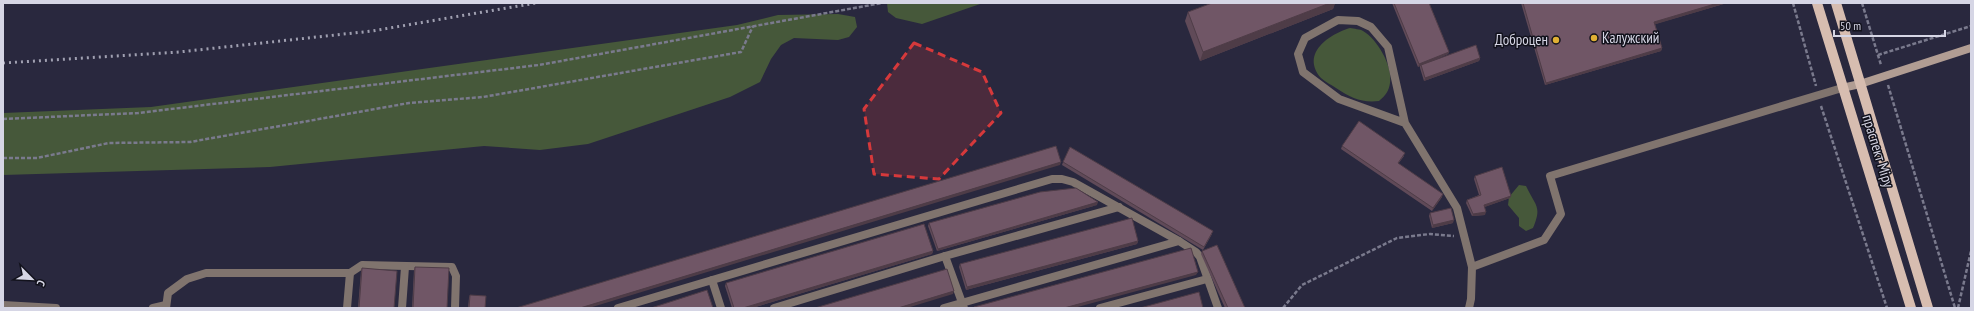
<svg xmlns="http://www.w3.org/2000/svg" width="1974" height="311" font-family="'PT Sans Narrow',sans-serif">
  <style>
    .green { fill: #46583a }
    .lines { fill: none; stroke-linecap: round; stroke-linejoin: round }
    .path { stroke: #7a7a8d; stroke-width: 2.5; stroke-dasharray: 4 2; stroke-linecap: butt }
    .lane { stroke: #80746e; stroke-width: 8 }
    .street { stroke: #80746e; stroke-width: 8 }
    .secondary { stroke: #b19d93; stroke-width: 8 }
    .primary { stroke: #d7bdb0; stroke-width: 10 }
    .rail { stroke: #a0a0b1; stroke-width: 3; stroke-dasharray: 2 4; stroke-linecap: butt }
    .wall { fill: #604a58 }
    .shaded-wall { fill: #4e3c47 }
    .building { fill: #705666; stroke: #4e3c47 }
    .marked { fill: #d6393b; fill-opacity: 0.2; stroke: #d6393b; stroke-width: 3; stroke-dasharray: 8 5; stroke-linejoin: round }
    .poi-dot { fill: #e0b034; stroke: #12121c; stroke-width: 1.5 }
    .labels { text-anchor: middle; stroke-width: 3; stroke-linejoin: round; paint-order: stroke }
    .poi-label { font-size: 15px; fill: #d6d6e5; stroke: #12121c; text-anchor: start }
    .street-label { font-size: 15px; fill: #d6d6e5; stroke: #12121c }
  </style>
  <rect width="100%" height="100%" fill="#29283e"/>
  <g class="green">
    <path d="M887,3H983L922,24L896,18L888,12Z"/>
    <path d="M838,14L855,17L857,27L849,37L838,40L794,38L781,45L771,59L760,82L730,97L588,144L540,150L484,146L270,167L3,175V113L151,107L737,25L778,15Z"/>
    <path d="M1350,28C1354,29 1360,29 1363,31C1377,39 1393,66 1390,83C1389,91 1385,96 1379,101C1362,103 1351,98 1336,88C1332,85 1325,82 1321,78C1300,53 1330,34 1350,28Z"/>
    <path d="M1519,185L1526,186C1536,207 1542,206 1533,228L1526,231L1519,226V218L1508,205L1509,197Z"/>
  </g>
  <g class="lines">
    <g class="path">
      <path d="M1793,3L1816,86"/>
      <path d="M1862,3L1881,65"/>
      <path d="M1878,55L1971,26"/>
      <path d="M1888,85L1955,308"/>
      <path d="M1821,106L1887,308"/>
      <path d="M3,119L138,113L539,65L882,3"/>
      <path d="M3,158H37L109,143L190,142L409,103L483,97L741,52L753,26"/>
      <path d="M1283,308L1302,285L1397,238L1430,234L1454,236"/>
      <path d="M1958,308L1971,251"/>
    </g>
    <g class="lane">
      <path d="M1405,123L1339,99L1303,72L1298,54L1305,38L1338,20L1358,21L1371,27L1388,47L1405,123L1457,208L1472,267"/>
      <path d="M945,256L964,308"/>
      <path d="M350,273L362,265L452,267L456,276L455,308"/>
      <path d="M712,280L721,308"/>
      <path d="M3,305L56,308"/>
      <path d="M153,308L166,305"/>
      <path d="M166,308L168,293L187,279L206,273H350L347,308"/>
      <path d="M402,308L405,267"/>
      <path d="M618,308L1052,179H1062L1073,182L1179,241"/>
      <path d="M774,308L945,256L1119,207"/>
      <path d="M944,308L1179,241L1196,252L1200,257L1218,308"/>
      <path d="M1100,308L1207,279"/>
    </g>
    <path class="street" d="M1469,308L1471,299L1472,267L1544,240L1561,214L1550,176L1842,88"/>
    <path class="secondary" d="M1842,88L1860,84L1971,48"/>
    <g class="primary">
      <path d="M1817,3L1911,308"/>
      <path d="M1836,3L1928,308"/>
    </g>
    <path class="rail" d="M3,63L179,52L372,31L536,3"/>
  </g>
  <g class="wall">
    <path d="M1212,3H1335L1333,9L1200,61L1185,21L1188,12Z"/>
    <path d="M1392,3H1429L1449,52L1448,54L1430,62L1480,58L1479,61L1424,81L1420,68V66L1418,67Z"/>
    <path d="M1521,3H1727L1655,24L1662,48L1661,51L1545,85Z"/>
    <path d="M1342,146L1404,156L1398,164L1442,197L1432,211L1341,149Z"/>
    <path d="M1063,162L1212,234L1203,250L1062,165Z"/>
    <path d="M1475,176L1510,198L1484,207L1485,215L1472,216L1466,203L1467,200L1479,195L1474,179Z"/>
    <path d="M1097,205L937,251L928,226L929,223Z"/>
    <path d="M1430,213L1453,223L1432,228L1429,216Z"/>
    <path d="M1138,241L1137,244L966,290L959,267L960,264Z"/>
    <path d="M933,251L932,254L752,308H732L725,286L726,283Z"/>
    <path d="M1202,251L1245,308H1225L1201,254Z"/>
    <path d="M415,267L447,308H412L414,270Z"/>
    <path d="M362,268L394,308H358L361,271Z"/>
    <path d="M470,295L485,308H468L469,298Z"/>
  </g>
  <g class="shaded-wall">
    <path d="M1330,3H1335L1333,9L1200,61L1203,52Z"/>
    <path d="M1718,3H1727L1653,25L1654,22Z"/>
    <path d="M1662,48L1661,51L1545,85L1546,83Z"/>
    <path d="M1449,52L1448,54L1418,67L1419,64Z"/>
    <path d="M1480,58L1479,61L1424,81L1425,78Z"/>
    <path d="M1061,162L1060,165L589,308H580Z"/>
    <path d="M1443,194L1442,197L1432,211L1433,208Z"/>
    <path d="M1511,196L1510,198L1482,208L1484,205Z"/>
    <path d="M1098,202L1097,205L937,251L938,249Z"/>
    <path d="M1486,212L1485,215L1472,216L1473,214Z"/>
    <path d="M1454,220L1453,223L1432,228L1433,225Z"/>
    <path d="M1138,241L1137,244L966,290L967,287Z"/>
    <path d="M933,251L932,254L752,308H743Z"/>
    <path d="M1198,272L1196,275L1074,308H1064Z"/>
    <path d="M954,291L953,294L907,308H898Z"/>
  </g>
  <g class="building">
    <path d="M1212,3H1330L1203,52L1188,12Z"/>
    <path d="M1394,3H1429L1449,52L1419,64Z"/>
    <path d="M1523,3H1718L1654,22L1662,48L1546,83Z"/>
    <path d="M1476,45L1480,58L1425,78L1421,65Z"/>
    <path d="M1359,121L1405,153L1398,163L1443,194L1433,208L1342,146Z"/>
    <path d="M1056,146L1061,162L580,308H516Z"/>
    <path d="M1070,147L1213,231L1204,247L1063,162Z"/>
    <path d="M1502,167L1511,196L1484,205L1486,212L1473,214L1467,200L1481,195L1475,176Z"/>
    <path d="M1076,188L1098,202L938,249L929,223L1040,192Z"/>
    <path d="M1451,208L1454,220L1433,225L1430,213Z"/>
    <path d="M1132,218L1138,241L967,287L960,264Z"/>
    <path d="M924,224L933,251L743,308H734L726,283Z"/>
    <path d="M1217,245L1245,308H1228L1202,251Z"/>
    <path d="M1191,248L1198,272L1064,308H974V307Z"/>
    <path d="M415,267L449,268L447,308H413Z"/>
    <path d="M362,268L397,271L394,308H359Z"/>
    <path d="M947,269L954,291L898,308H815Z"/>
    <path d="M707,290L713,308H651Z"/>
    <path d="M1199,292L1203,308H1140Z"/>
    <path d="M470,295L486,296L485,308H469Z"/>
  </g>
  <path class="marked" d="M914,43L982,72L1001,113L939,179L874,174L864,109Z"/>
  <g class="poi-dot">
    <circle cx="1594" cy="38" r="4"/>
    <circle cx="1556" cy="40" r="4"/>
  </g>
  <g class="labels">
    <g class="poi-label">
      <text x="1602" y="43">Калужский</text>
      <text x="1548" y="45" text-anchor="end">Доброцен</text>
    </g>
    <g class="street-label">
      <text transform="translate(1878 151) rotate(73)" y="5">праспект Міру</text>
    </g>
  </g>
  <rect width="1974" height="311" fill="none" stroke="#d6d6e5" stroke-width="8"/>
  <g transform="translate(32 279) rotate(114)" stroke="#12121c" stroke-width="3" paint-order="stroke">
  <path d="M0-3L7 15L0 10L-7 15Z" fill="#d6d6e5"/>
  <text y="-6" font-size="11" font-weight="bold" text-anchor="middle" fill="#d6d6e5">С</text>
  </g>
  <path d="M1834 30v6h111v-6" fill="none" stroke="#d6d6e5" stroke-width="2"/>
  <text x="1840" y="30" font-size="12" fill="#d6d6e5" stroke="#12121c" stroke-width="3" paint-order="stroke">50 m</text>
</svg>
